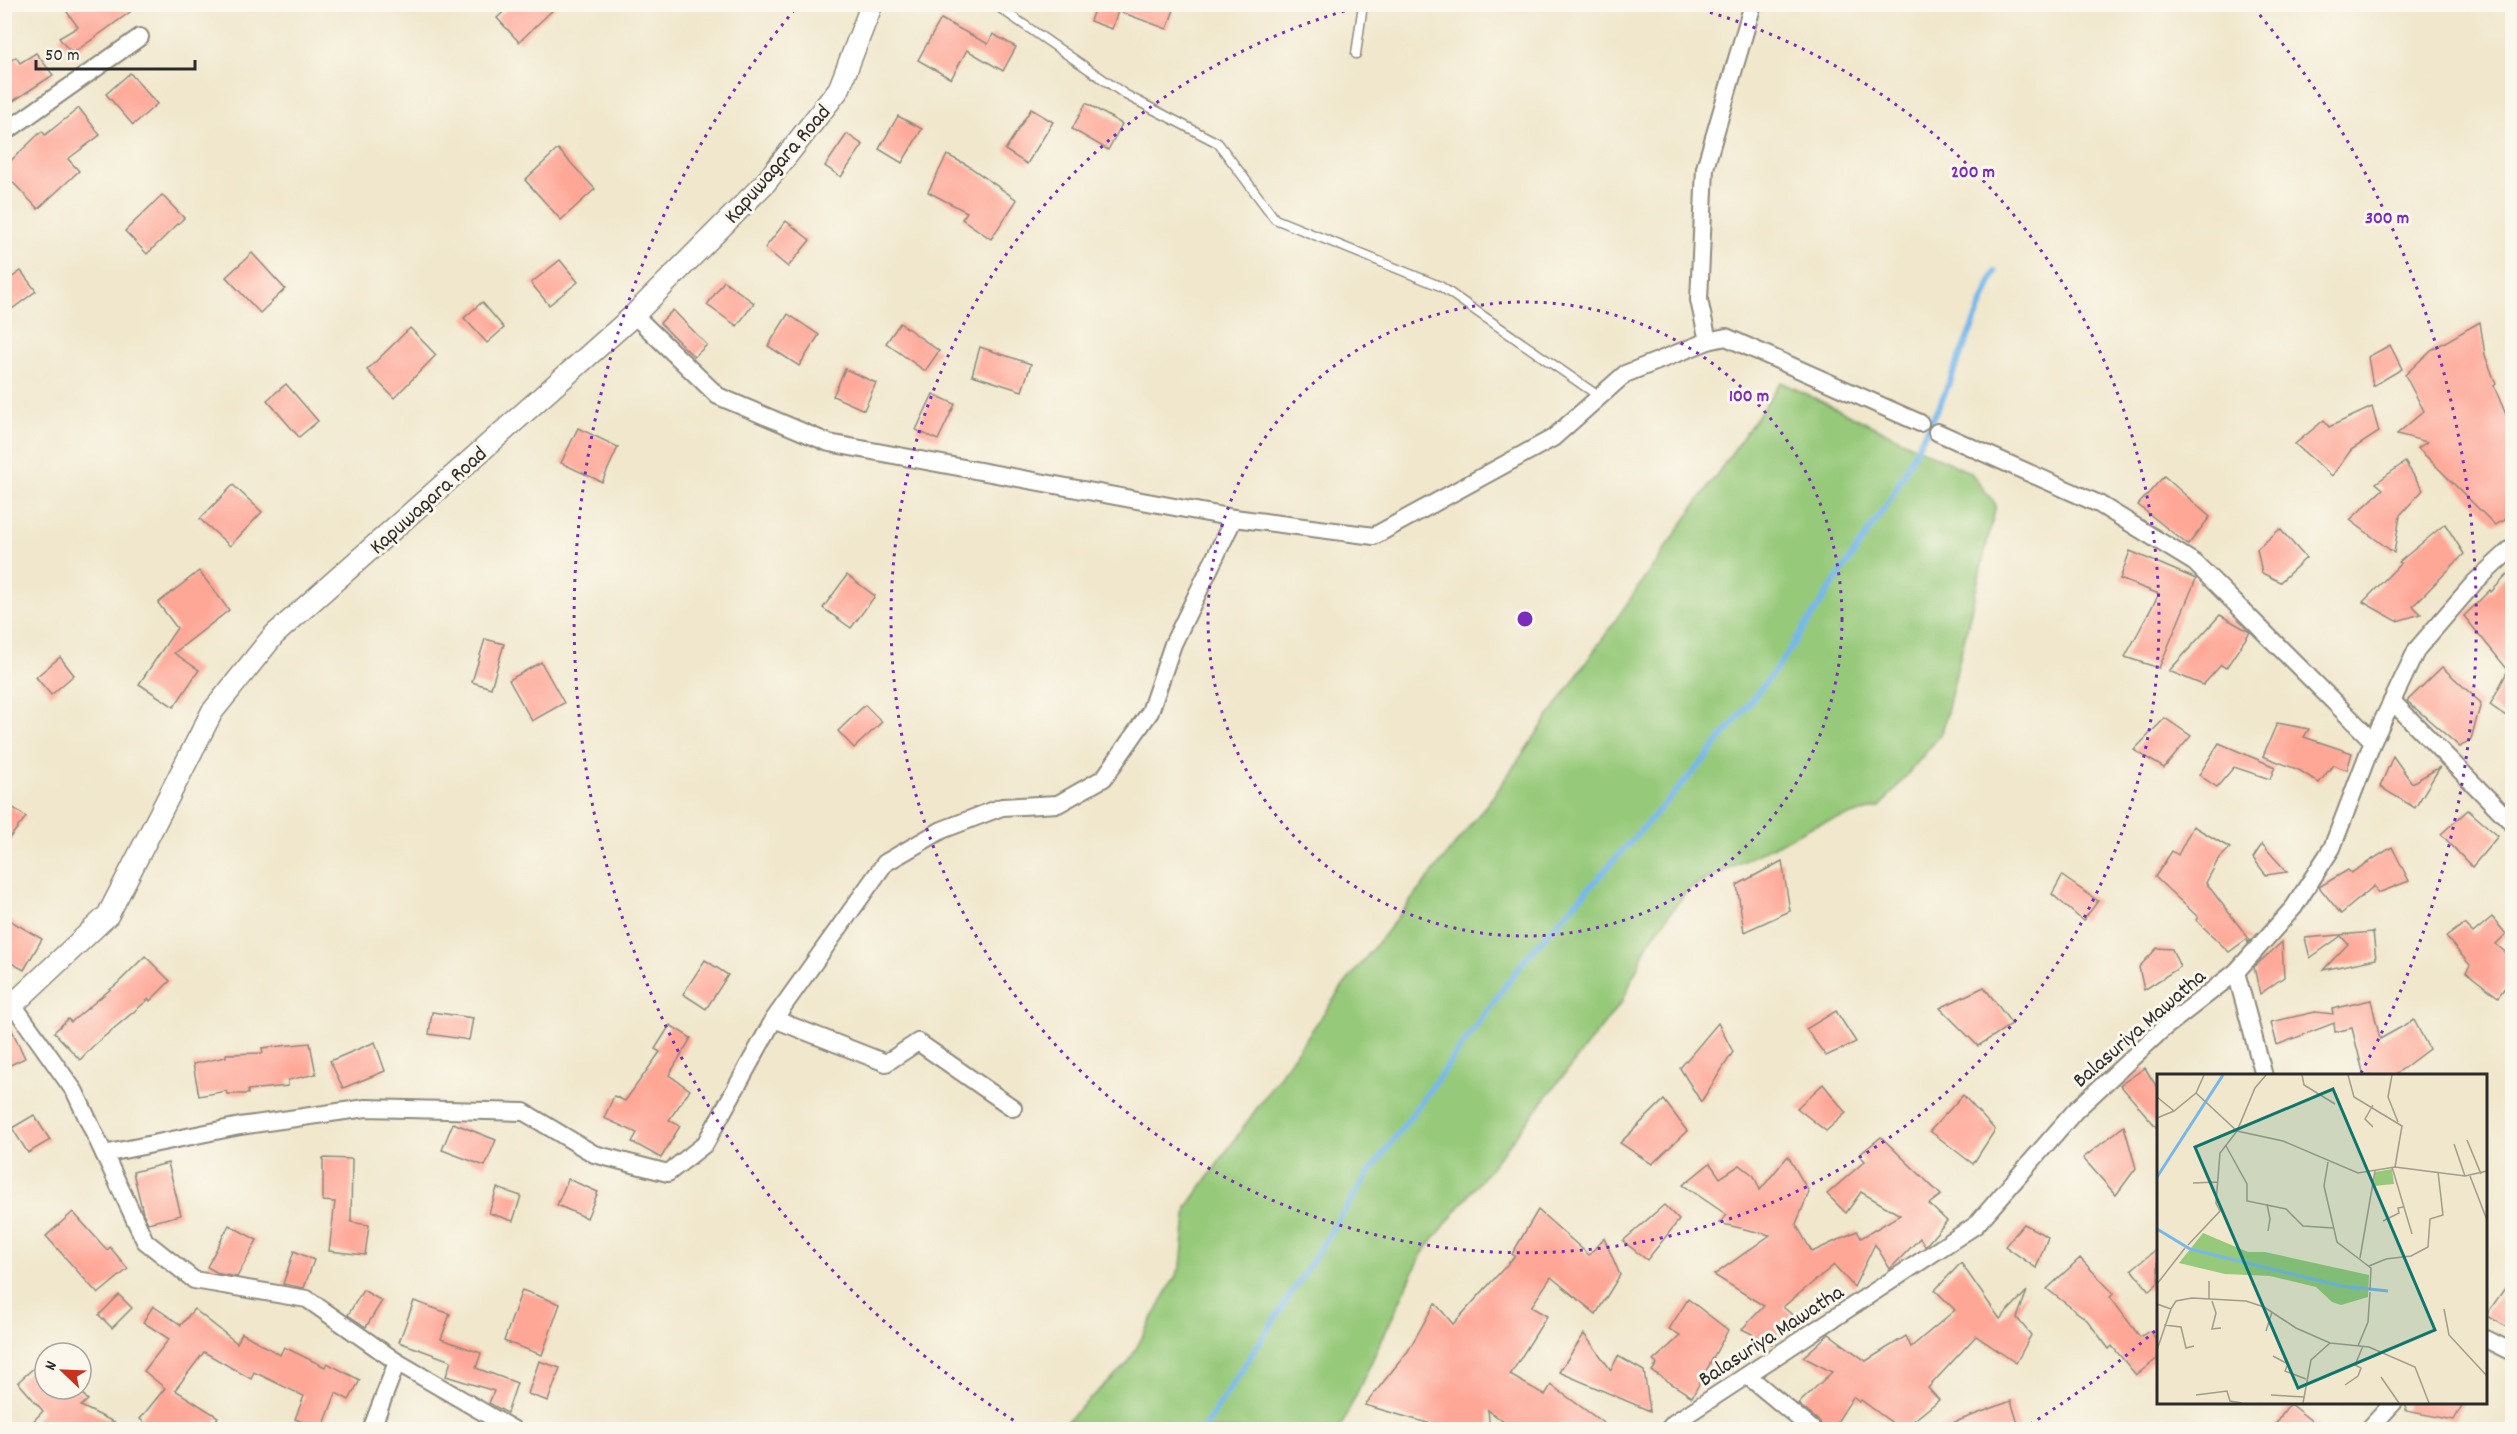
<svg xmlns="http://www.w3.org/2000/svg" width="2517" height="1434" font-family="Dekko,sans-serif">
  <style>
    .green { fill: #96c979; stroke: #607a52; stroke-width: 1.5 }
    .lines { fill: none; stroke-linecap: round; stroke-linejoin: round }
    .stream { stroke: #77b8eb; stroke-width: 6 }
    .building { fill: #fea797 }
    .service-casing { stroke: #8e897c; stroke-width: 11 }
    .minor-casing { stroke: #8e897c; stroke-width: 20 }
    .tertiary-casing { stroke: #8e897c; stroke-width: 24 }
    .service { stroke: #fff; stroke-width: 8 }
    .minor { stroke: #fff; stroke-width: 16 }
    .tertiary { stroke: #fff; stroke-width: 21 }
    .ring { fill: none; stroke: #7b2cbf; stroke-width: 3; stroke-dasharray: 3 6 }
    .labels { text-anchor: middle; stroke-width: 6; stroke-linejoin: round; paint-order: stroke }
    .street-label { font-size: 22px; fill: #2b2b2b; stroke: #fbf7ec }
    .inset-river { fill: none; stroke: #77b8eb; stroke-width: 3 }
    .inset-road { fill: none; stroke: #a19c8c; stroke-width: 1.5 }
    .view { fill: #0f766e; fill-opacity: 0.15; stroke: #0f766e; stroke-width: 3 }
    .inset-edge { fill: none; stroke: #2b2b2b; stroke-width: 3 }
    .centre { fill: #7b2cbf; stroke: #fbf7ec; stroke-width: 3 }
    .ring-label { font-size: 18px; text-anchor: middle; font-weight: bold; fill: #7b2cbf; stroke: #fbf7ec; stroke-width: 6; stroke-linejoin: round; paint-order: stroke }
  </style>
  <rect width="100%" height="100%" fill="#fbf7ec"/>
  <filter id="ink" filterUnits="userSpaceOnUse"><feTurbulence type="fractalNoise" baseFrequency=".0167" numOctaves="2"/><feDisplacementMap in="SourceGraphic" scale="12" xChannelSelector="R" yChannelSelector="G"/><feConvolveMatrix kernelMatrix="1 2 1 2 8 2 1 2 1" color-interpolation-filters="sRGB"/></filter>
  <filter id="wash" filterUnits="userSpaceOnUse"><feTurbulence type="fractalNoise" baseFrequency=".008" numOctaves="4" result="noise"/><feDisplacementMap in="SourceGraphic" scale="24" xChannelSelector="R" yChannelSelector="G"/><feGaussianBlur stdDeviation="1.35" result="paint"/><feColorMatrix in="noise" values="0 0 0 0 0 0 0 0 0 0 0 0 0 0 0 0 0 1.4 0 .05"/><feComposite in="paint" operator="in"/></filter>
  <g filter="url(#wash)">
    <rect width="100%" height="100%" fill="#f0e7cc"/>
    <path class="green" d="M1781,382L1971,473L1996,505L1942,733L1880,807L1815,825L1688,889L1648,943L1623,1000L1422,1254L1340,1429H1058L1128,1363L1181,1266L1187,1207L1341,989L1494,795Z"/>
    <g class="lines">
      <path class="stream" d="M1203,1430L1367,1176L1525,959L1705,759L1778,667L1891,498L1941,402L1995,272"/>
    </g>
    <g id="blocks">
      <g class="building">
        <path d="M78,4H141L72,54L59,38L78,27L67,12Z"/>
        <path d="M512,4H559L519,42L497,18Z"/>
        <path d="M1096,4H1176L1167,29L1118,11L1112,29L1090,21Z"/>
        <path d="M941,19L988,44L993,34L1016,47L1003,71L967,50L951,79L918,60Z"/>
        <path d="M36,53L53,75L4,107V65L16,57L20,63Z"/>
        <path d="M130,73L157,104L133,125L106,94Z"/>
        <path d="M1086,103L1122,124L1108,150L1072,129Z"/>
        <path d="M79,108L100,135L68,159L79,171L38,209L4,173V167L42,131L45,135Z"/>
        <path d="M1031,109L1053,122L1027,164L1005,150Z"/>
        <path d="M898,116L922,129L902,163L879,149Z"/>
        <path d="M847,134L863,145L841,177L825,166Z"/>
        <path d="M558,149L595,189L561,220L525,180Z"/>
        <path d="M947,155L967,165L1017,200L991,239L962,219L967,212L928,192Z"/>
        <path d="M162,195L184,218L147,254L125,231Z"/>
        <path d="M786,221L810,240L788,267L765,248Z"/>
        <path d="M252,253L285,289L260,313L226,277Z"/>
        <path d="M560,260L578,282L549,305L531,283Z"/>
        <path d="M21,271L36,291L4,315V283Z"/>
        <path d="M724,281L754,303L737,326L707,305Z"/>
        <path d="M482,302L504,328L487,343L464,318Z"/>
        <path d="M673,310L707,345L694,357L660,323Z"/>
        <path d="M788,314L819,335L799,366L768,346Z"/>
        <path d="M2480,322L2485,355L2496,384L2494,386L2512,429V516L2495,525L2418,448L2427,442L2397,434L2424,411L2405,375L2431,350Z"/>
        <path d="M900,323L939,351L925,371L886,343Z"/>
        <path d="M410,328L436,355L394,398L367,370Z"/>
        <path d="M2390,345L2402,369L2373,386L2368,357Z"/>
        <path d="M980,347L1031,364L1022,391L972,375Z"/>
        <path d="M845,369L876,383L864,410L833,396Z"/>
        <path d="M286,384L318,421L299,437L267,400Z"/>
        <path d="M933,394L955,404L938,440L916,430Z"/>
        <path d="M2372,407L2379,432L2351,450L2332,476L2295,444L2324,420L2329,427Z"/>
        <path d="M578,428L618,447L602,482L561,463Z"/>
        <path d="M2405,462L2423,490L2400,515L2394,553L2350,520L2383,489L2376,483Z"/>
        <path d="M2164,476L2210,517L2188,545L2138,505Z"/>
        <path d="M233,485L262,512L230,546L200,519Z"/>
        <path d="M2445,524L2464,554L2413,606L2421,614L2397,621L2363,602L2401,563L2399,562Z"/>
        <path d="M2280,529L2306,558L2280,582L2262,573L2257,549Z"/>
        <path d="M2130,551L2196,579L2159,668L2125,657L2159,594L2120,579Z"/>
        <path d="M2512,570V720L2490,705L2508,670L2464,616L2490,590L2491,592Z"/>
        <path d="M199,571L229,610L174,653L199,670L174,707L139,684L177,628L158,603Z"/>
        <path d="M847,575L875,596L851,628L823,608Z"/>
        <path d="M2220,615L2250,632L2226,668L2221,665L2203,685L2169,671Z"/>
        <path d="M485,639L504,644L491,688L472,682Z"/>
        <path d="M60,657L74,675L51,695L36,677Z"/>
        <path d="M541,662L564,703L532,721L509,680Z"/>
        <path d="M2442,667L2481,703L2471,739L2460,747L2407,701Z"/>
        <path d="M865,705L882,722L854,748L838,731Z"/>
        <path d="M2165,718L2191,736L2164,768L2134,750Z"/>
        <path d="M2277,723L2309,729L2304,737L2352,753L2347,770L2333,765L2319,783L2299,770L2263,756Z"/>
        <path d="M2219,743L2275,767L2270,779L2234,767L2217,787L2199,775Z"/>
        <path d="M2393,756L2412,783L2440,767L2415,808L2380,787Z"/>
        <path d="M4,801L26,817L4,845Z"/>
        <path d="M2468,810L2498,836L2472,867L2441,834Z"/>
        <path d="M2193,826L2230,848L2218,860L2206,883L2250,940L2248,943L2247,939L2229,952L2196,920L2198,917L2155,877L2172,851L2178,855Z"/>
        <path d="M2262,844L2287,872L2266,875L2253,858Z"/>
        <path d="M2392,847L2409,881L2378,893L2374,886L2341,914L2319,887L2348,870L2351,873Z"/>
        <path d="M1782,861L1790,911L1744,932L1737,885Z"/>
        <path d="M2062,876L2098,901L2083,921L2052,894Z"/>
        <path d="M4,917L42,939L24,970L4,959Z"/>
        <path d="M2492,917L2506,934L2496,944L2512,958V978L2498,997L2466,972L2470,965L2446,937L2464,924L2473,933Z"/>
        <path d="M2373,932L2376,959L2323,970L2348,944L2341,936L2310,958L2305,938Z"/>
        <path d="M2282,942L2284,977L2260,994L2254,967Z"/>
        <path d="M2157,948L2172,949L2180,967L2144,990L2139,967Z"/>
        <path d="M145,956L170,981L150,1001L149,999L93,1046L80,1060L54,1032L68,1019L71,1022L118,983Z"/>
        <path d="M705,960L728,975L706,1009L683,994Z"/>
        <path d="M1984,987L2012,1024L1978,1046L1940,1008Z"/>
        <path d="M2371,1000L2380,1039L2414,1020L2429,1049L2393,1076H2364L2352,1028L2335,1032L2334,1023L2277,1045L2271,1022L2315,1012L2333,1014L2332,1009Z"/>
        <path d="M1836,1011L1856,1042L1826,1056L1806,1029Z"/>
        <path d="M432,1012L473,1018L469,1040L429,1034Z"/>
        <path d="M1718,1023L1733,1052L1701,1102L1680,1068Z"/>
        <path d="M9,1024L25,1058L4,1068V1025Z"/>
        <path d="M670,1025L691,1038L669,1075L690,1090L669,1120L680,1126L661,1158L632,1142L637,1133L604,1118L614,1096L625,1101L660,1052L655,1049Z"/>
        <path d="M375,1042L385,1071L343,1088L330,1061Z"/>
        <path d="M310,1043L316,1074L288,1080V1086L248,1090V1094H227L226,1091L199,1096L193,1064L226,1057V1054L263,1053L262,1048Z"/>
        <path d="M2145,1068L2158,1089V1129L2120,1085Z"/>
        <path d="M1823,1084L1846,1113L1826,1131L1797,1108Z"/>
        <path d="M1963,1095L1995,1130L1973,1164L1930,1131Z"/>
        <path d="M1664,1100L1687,1131L1652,1164L1620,1143Z"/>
        <path d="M34,1115L50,1140L28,1153L12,1128Z"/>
        <path d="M453,1123L496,1140L485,1166L442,1150Z"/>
        <path d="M2124,1126L2136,1168L2116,1195L2083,1158Z"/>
        <path d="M1881,1137L1941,1195L1929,1204L1947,1221L1927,1244L1925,1246L1920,1238L1890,1269L1875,1244L1854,1287L1834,1265L1783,1307L1796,1318L1772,1344L1742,1329L1764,1306L1714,1275L1770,1235L1719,1223L1727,1215L1683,1185L1710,1163L1720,1178L1740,1165L1754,1176L1760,1190L1788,1156L1809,1192L1796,1224L1812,1252L1857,1231L1861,1238L1900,1215L1861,1192L1846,1213L1827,1194L1865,1161L1859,1155Z"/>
        <path d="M323,1158L352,1159L351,1222L369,1225L365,1255L329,1251L335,1202L323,1201Z"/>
        <path d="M168,1163L181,1215L148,1223L143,1213L133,1172Z"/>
        <path d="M568,1179L598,1192L587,1218L557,1205Z"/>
        <path d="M497,1188L521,1196L513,1221L489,1213Z"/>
        <path d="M1664,1205L1679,1220L1647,1260L1623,1241Z"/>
        <path d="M1538,1210L1589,1255L1604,1238L1620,1275L1596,1314L1551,1277L1531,1307L1547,1316L1510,1375L1545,1395L1551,1385L1613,1430H1541L1525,1424L1523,1430H1514L1488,1410L1490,1430H1436L1438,1426L1365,1405L1408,1351L1435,1303L1453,1324L1515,1256L1512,1254Z"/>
        <path d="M73,1212L107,1250L110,1247L128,1269L98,1294L46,1236Z"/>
        <path d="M2024,1224L2048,1237L2036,1268L2005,1246Z"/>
        <path d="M229,1225L257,1240L237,1277L220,1274L207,1267Z"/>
        <path d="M2158,1248V1283L2149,1291L2132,1269Z"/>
        <path d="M294,1251L314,1260L304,1288L283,1284Z"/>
        <path d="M2080,1258L2114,1294L2110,1297L2140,1337L2149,1331L2158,1341V1358L2136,1375L2112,1346L2109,1349L2087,1320L2047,1289Z"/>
        <path d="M1961,1263L2000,1319L2027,1291L2017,1318L2031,1335L2016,1363L1976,1336L1928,1388L1939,1400L1902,1430L1861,1400L1859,1402L1853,1397L1832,1430H1823L1820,1422L1798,1404L1832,1372L1803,1357L1829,1334L1866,1361L1906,1336L1911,1347L1955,1310L1935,1290Z"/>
        <path d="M2512,1278V1330L2486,1315Z"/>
        <path d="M363,1290L382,1301L366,1327L348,1315Z"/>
        <path d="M522,1290L560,1304L542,1355L504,1341Z"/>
        <path d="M119,1295L132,1308L112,1328L99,1315Z"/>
        <path d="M1688,1299L1728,1330L1692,1397L1652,1371L1657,1364L1653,1361L1680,1336L1669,1329Z"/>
        <path d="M414,1301L450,1314L441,1339L481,1353L476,1368L517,1383L507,1413L489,1403L494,1391L446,1376L451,1361L399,1342Z"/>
        <path d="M153,1306L181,1325L194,1309L237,1343L242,1333L280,1355L284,1347L325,1367L327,1363L360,1380L349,1400L336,1393L322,1430L295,1419L304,1396L254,1372L251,1379L204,1352L175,1390L218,1417L210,1430H152L140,1419L165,1388L144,1371L169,1339L143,1322Z"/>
        <path d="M1584,1334L1611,1370L1618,1356L1644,1371L1650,1411L1559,1372Z"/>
        <path d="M45,1358V1389H78L88,1400L81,1406L130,1430H25L43,1411L18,1382Z"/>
        <path d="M539,1361L560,1368L548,1401L528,1394Z"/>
        <path d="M2011,1401L2020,1430H1940L1939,1428Z"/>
        <path d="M2406,1402H2464L2454,1420L2406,1411Z"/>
        <path d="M2290,1404L2323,1430H2271Z"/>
      </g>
    </g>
  </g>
  <g filter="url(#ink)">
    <use href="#blocks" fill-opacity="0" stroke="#8e897c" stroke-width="1.5"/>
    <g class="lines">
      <defs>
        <g id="service">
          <path d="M994,4L1126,95L1218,143L1275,219L1440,286L1600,397"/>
          <path d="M1356,54L1363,4"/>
        </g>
        <g id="minor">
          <path d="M4,133L140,37"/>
          <path d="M634,315L718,396L829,443L1234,518L1374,536L1553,438L1625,374L1708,341L1726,337L1920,423"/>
          <path d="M1708,341L1699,300L1705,168L1753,4"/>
          <path d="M1937,432L2099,504L2195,563L2373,741"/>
          <path d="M2392,701L2512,823"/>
          <path d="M2236,972L2264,1076"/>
          <path d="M4,998L14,1006L75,1092L145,1241L194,1280L307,1299L397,1362L514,1430"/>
          <path d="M774,1019L886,1063L918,1042L1013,1108"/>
          <path d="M104,1154L240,1126L366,1108L524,1112L594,1154L668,1173L705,1144L774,1019L885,863L942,830L1002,807L1058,804L1104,778L1150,712L1173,644L1234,518"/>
          <path d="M2486,1339L2512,1352"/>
          <path d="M1748,1376L1813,1430"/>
          <path d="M371,1430L397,1362"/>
          <path d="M1668,1430L1674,1423L1976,1225L2075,1111L2164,1028L2236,972L2294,907L2332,848L2373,741L2417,649L2474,583L2512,548"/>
          <path d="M2368,1430L2394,1402"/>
        </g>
        <path id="tertiary" d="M4,1013L108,915L212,712L274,635L634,315L766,182L839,89L872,4"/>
      </defs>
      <use href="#service" class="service-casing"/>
      <use href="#minor" class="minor-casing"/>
      <use href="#tertiary" class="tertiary-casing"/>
      <use href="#service" class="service"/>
      <use href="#minor" class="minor"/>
      <use href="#tertiary" class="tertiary"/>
    </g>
  </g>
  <g class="ring">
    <circle cx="1525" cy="619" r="317"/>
    <path d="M1684 5A634 634 0 1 1 1366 5"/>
    <path d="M2155 1331A951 951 0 0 1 2029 1425M1021 1425A951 951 0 0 1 796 8M2254 8A951 951 0 0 1 2361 1073"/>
  </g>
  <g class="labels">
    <g class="street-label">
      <text transform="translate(776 163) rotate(-49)" y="8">Kapuwagara Road</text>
      <text transform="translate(427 499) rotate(-42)" y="8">Kapuwagara Road</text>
      <text transform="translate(2138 1027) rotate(-41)" y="8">Balasuriya Mawatha</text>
      <text transform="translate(1770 1334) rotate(-33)" y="8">Balasuriya Mawatha</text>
    </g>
  </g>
  <g transform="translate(2157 1074)">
    <rect width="330" height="330" fill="#f0e7cc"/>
    <path d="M235,95L237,110L217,112L218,98ZM46,159L91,178H108L212,201L211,223L184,231L175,228L159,213L113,202L68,200L22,189Z" fill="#96c979"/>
    <path class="inset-river" d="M0,103L66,1M0,155L33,175M33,175L184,212L231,217"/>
    <path class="inset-road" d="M145,1L147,11L178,30M191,1L197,23L245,52L238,93M235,1L231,23L241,48M39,19L80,57L126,67L201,99L238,93L308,102L330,97M0,23L17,37M0,44L17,37L39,19L47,1M216,53L208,45L216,31M310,66L324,100M297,70L308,102M69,72L90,110V127L129,135L146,152L176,154M171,88L167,112L180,168L214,194L213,216M235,93L255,160M313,102L330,146M36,109L61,108M110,130L113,145L111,157M226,147L242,139L241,134L246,133M31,171L63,137L59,129L63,79L80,57L98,14L109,1M203,184L218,97M212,192L229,185L254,182L271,173L273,145L286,141L281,98M52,207V226M0,210L28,174M55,227L59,239L55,255L64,254M0,230L14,235L19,227L35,224L89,227L107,233L139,254L173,269L212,273L258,293L272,329M287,235L292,261L330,302M7,251L24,253L29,274L37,272M109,257L115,238M201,272L211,248L213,218M0,276L14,235M116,282L131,290L128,297L149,305M224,303L242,329M188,311L201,302L204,294L198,291L206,272M39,321L70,317L73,327L85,329M114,321L148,323M146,329L154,286L173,269"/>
    <path class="view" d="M176,15L278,256L141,314L38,73Z"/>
    <rect width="330" height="330" class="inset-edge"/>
  </g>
  <circle cx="1525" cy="619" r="9" class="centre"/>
  <g class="ring-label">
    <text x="1973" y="177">200 m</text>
    <text x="2387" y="223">300 m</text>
    <text x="1749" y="401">100 m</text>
  </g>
  <rect width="2517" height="1434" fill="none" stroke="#fbf7ec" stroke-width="24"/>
  <g transform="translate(63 1371) rotate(293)"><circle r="28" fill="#fbf7ec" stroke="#a8a59f" stroke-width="1.5"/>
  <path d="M0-4.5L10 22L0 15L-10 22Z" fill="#c8321e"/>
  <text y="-9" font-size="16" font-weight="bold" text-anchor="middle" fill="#2b2b2b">N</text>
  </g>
  <path d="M36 60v9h159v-9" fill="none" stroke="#2b2b2b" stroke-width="3"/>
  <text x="45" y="60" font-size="18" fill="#2b2b2b" stroke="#fbf7ec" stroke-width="4.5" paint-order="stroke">50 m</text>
</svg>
